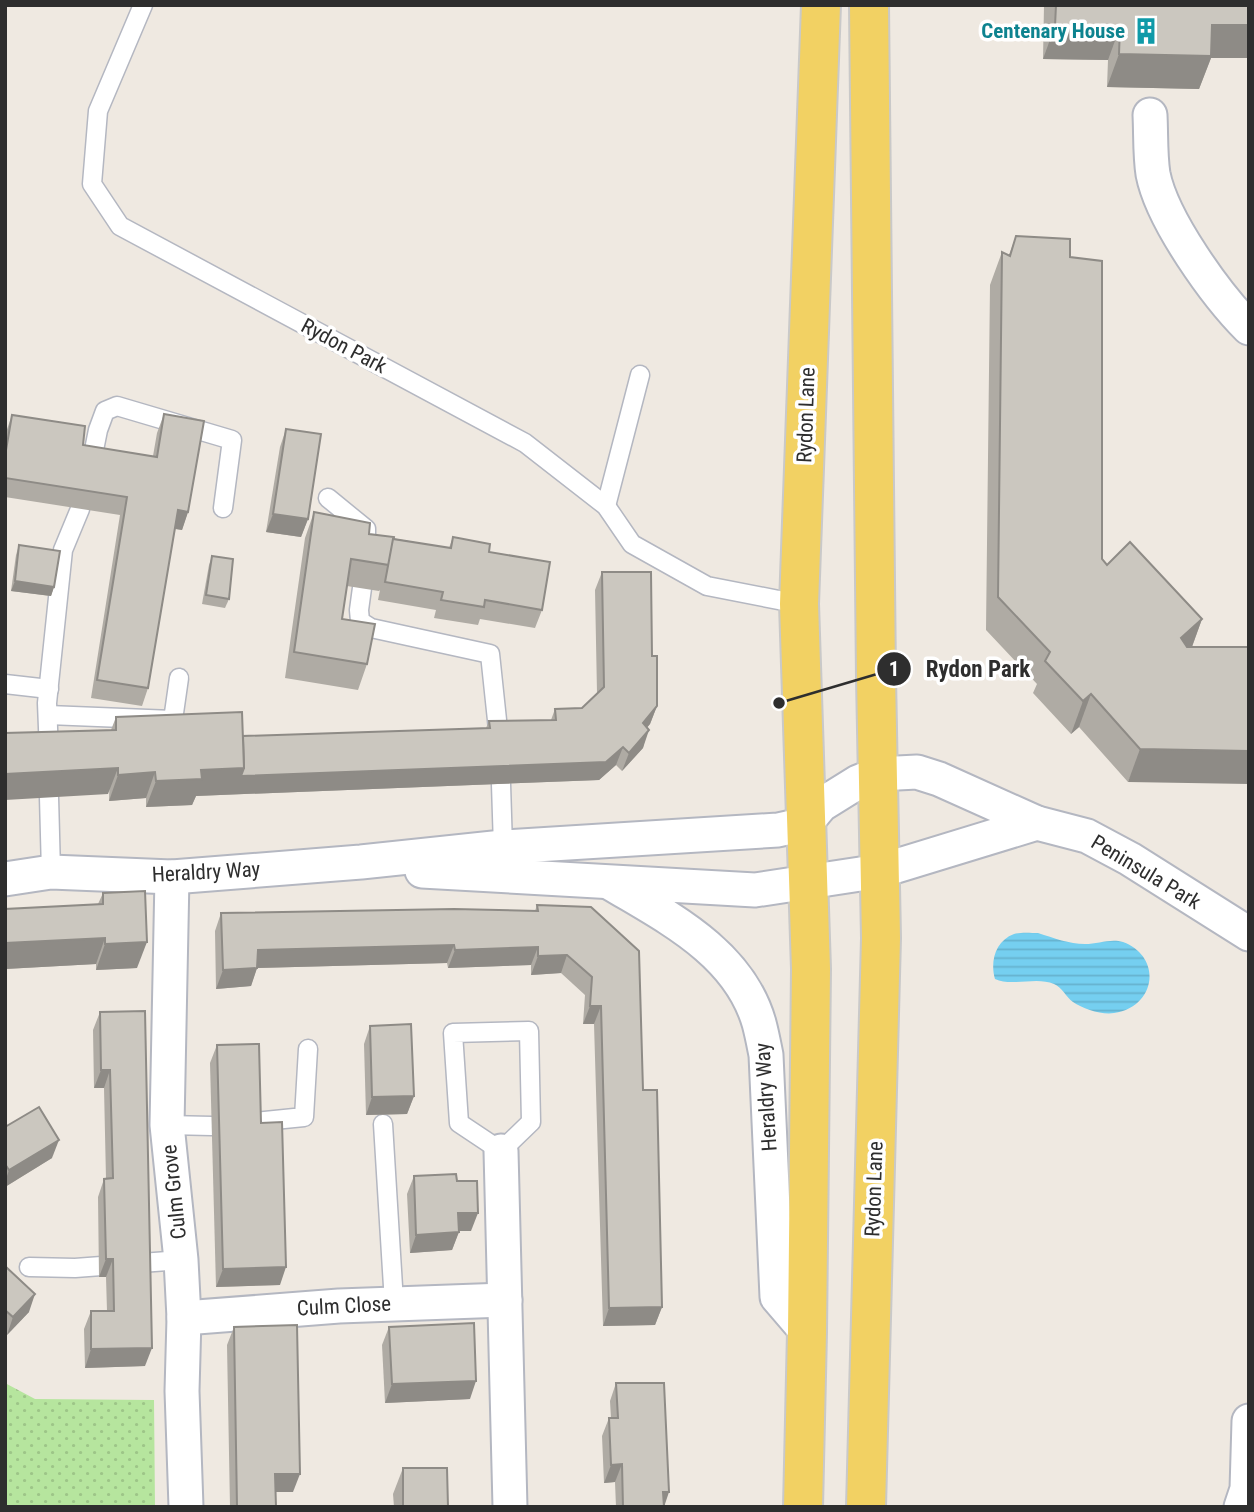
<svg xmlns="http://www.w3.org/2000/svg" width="1254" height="1512" font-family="'Roboto Condensed',sans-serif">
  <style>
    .grass { fill: url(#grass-dots) }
    .water { fill: url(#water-rules) }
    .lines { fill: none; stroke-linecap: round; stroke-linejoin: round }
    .lane-casing { stroke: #b4b7c1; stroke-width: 21 }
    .street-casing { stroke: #b4b7c1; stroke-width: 37 }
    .primary-casing { stroke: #c9c9c9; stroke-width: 42 }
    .lane { stroke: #fff; stroke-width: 18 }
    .street { stroke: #fff; stroke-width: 33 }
    .primary { stroke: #f2d163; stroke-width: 38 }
    .wall { fill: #afaba4 }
    .shaded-wall { fill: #8e8b86 }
    .building { fill: #cbc7bf; stroke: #8e8b86; stroke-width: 2 }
    .labels { text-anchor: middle; stroke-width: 7; stroke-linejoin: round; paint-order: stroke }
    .culture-label { font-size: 21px; font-weight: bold; fill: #0d838f; stroke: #fff; text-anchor: end }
    .street-label { font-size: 21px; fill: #2e2e2e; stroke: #fff }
    .leader { fill: none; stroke: #2e2e2e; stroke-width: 2.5 }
    .callout-dot { fill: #2e2e2e; stroke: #fff; stroke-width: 2.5 }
    .mark-label { font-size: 21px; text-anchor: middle; font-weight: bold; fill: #fff }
    .callout-label { font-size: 23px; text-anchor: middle; font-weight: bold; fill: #2e2e2e; stroke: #fff; stroke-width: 7; stroke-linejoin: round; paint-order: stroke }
  </style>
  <defs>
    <pattern id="grass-dots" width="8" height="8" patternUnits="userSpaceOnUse" patternTransform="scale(1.75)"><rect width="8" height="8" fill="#b6e59e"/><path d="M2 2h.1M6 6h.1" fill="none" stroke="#9dc588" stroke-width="1.8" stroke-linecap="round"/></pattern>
    <pattern id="water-rules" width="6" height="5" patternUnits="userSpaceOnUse" patternTransform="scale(1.75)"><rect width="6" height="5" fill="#75cff0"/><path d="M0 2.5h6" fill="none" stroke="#66b2ce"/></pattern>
  </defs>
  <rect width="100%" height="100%" fill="#efe9e1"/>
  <path class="grass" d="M5,1383L35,1399L154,1400L155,1507H5Z"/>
  <path class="water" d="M1038,933C1054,938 1069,944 1085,944C1098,944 1111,938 1123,942C1163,957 1156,1007 1114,1013C1102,1015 1083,1009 1073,1002C1066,997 1062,987 1054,984C1036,976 1012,987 995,979C990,962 995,941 1014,934C1021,932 1031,933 1038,933Z"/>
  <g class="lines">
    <defs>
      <g id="lane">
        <path d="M143,5L98,111L92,184L120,226L525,443L606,506L632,544L707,586L799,604"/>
        <path d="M91,465L98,430L105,411L117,406L232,440L223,508"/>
        <path d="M328,498L366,529V536"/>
        <path d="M606,506L640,375"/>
        <path d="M362,588L359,610L360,621L371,628L490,654L499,739"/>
        <path d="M5,684L49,689"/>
        <path d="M48,715L173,720L179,678"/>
        <path d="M49,753L47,703L63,550L80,509"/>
        <path d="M501,784L503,847"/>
        <path d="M49,797L51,872"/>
        <path d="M529,1031L531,1122L501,1151L459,1123L453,1033Z"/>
        <path d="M254,1122L304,1117L308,1049"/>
        <path d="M383,1124L394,1303"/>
        <path d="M167,1125L212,1126"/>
        <path d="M29,1267L75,1268L181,1260"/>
      </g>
      <g id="street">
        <path d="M1150,115C1151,134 1150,155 1153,174C1162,220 1216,295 1249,328"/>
        <path d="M422,871L755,890L880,871L1037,823"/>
        <path d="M172,877L167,1125L181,1260L184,1318L182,1391L186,1507"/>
        <path d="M5,879L51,872L172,877L361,862L503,847L778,830L805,824L821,805L858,782L878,774L917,772L939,779L1037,823L1087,836L1130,859L1249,934"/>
        <path d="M612,884C669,918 739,953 759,1023C762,1034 764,1045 766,1055L777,1297L807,1332"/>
        <path d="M501,1151L510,1507"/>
        <path d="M184,1318L339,1306L505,1300"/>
        <path d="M1241,1507L1247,1489L1249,1421"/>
      </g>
      <g id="primary">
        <path d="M803,1507L807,1332L811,969L799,604L821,5"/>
        <path d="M866,1507L881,938L876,677L869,5"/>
      </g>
    </defs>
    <use href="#lane" class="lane-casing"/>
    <use href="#street" class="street-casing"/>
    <use href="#primary" class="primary-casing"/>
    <use href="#lane" class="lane"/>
    <use href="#street" class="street"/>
    <use href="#primary" class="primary"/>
  </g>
  <g class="wall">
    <path d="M1044,5H1249L1211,58L1199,89L1107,87L1108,60L1043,59Z"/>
    <path d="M1016,236L1070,257L1102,559L1107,565L1202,619L1192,647L1128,782L1079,727L1071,734L1033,693L1037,684L986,630L990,285L1002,252L1009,255Z"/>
    <path d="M164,414L188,512L182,530L175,529L148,688L142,706L91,698L120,515L5,497V435L12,415L83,445L153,456L157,433Z"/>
    <path d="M286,429L308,519L301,537L266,532L280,447Z"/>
    <path d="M314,512L369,534L449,548L453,537L489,552L542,610L535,628L480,619L478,625L434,618L436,610L378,600L380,590L379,591L347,586L342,619L367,664L358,690L285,678L305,538Z"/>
    <path d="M19,545L54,587L51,596L11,591L16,555Z"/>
    <path d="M212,556L229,599L225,608L202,604L209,565Z"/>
    <path d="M602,572L652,656L657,706L650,724L647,727L643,748L622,771L616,765L599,780L196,796L192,805L146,807V798L109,801L111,730L116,717L243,736L486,728L489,721L551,720L555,709L582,708L597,693L595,590Z"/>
    <path d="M103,893L137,968L96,970V964L5,969V909L98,904Z"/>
    <path d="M537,905L591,907L643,1090L662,1307L655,1325L603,1326L594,1024H583L585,995L561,973L531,975V965L448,968L447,963L257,968L251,986L216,989L215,931L221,913L535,911Z"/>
    <path d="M145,1011V1366L85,1368L84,1329L91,1311H107L106,1277H99L98,1197L104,1179H106L104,1088H94L93,1030L100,1012Z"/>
    <path d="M370,1026L414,1096L407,1114L366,1115L364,1044Z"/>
    <path d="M217,1045L261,1123L280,1285L216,1287L210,1063Z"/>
    <path d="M5,1127L52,1158L5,1187Z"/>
    <path d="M414,1176L457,1181L471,1231H459L452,1250L410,1253L407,1194Z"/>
    <path d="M5,1266L29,1312L7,1335L5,1334Z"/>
    <path d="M234,1327L293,1492H275L276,1507H230L227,1345Z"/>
    <path d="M389,1327L470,1399L385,1403L382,1345Z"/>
    <path d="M616,1383L664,1507H616L615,1482L604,1483L602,1436L609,1418H611L610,1401Z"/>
    <path d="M403,1468L448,1507H394L393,1494Z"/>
  </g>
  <g class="shaded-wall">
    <path d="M1212,25H1249V58H1211L1199,89L1107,87L1119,54Z"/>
    <path d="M1055,26L1120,27L1108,60L1043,59Z"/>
    <path d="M178,510L188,512L182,530L171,528Z"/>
    <path d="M273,514L308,519L301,537L266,532Z"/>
    <path d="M15,581L54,587L51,596L11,591Z"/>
    <path d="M1202,619L1190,652L1181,638Z"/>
    <path d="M1091,694L1079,727L1071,734L1083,701Z"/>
    <path d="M657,706L650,724L636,741L643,723Z"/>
    <path d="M649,730L643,748L622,771L629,753Z"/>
    <path d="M623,747L616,765L599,780L196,796L192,805L146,807L156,781L201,770Z"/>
    <path d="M1140,749L1249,751V784L1128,782Z"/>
    <path d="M118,768L108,794L5,800V774Z"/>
    <path d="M155,772L146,798L109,801L118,775Z"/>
    <path d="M105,938L96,964L5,969V943Z"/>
    <path d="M147,942L137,968L96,970L105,944Z"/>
    <path d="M454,945L447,963L257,968L251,986L216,989L223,970L258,950Z"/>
    <path d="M538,947L531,965L448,968L455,950Z"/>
    <path d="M567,955L561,973L531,975L538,956Z"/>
    <path d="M590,1006H601L594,1024H583Z"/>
    <path d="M101,1070H110L104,1088H94Z"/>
    <path d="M414,1096L407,1114L366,1115L372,1097Z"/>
    <path d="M59,1140L52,1158L5,1187V1182L9,1170Z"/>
    <path d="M458,1213H478L471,1231H451Z"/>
    <path d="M459,1232L452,1250L410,1253L416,1235Z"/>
    <path d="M106,1259H113L106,1277H99Z"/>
    <path d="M286,1267L280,1285L216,1287L223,1269Z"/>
    <path d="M35,1294L29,1312L7,1335L13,1317Z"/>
    <path d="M662,1307L655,1325L603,1326L609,1308Z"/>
    <path d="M152,1348L145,1366L85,1368L91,1349Z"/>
    <path d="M476,1381L470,1399L385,1403L392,1384Z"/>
    <path d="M622,1464L615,1482L604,1483L611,1465Z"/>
    <path d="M275,1474H300L293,1492H268Z"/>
    <path d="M663,1492H669L664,1507Z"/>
  </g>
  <g class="building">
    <path d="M1056,5H1249V25H1212L1211,56L1119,54L1120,27L1055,26Z"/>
    <path d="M1016,236L1070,239V257L1102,261V559L1107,565L1130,542L1202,619L1181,638L1187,647H1249V751L1140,749L1091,694L1083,701L1045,661L1050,652L998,597L1002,252L1010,256Z"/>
    <path d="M164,414L204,421L188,512L178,510L148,688L97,680L127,497L5,478V456L12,415L85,426L83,445L157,457Z"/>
    <path d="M286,429L321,434L308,519L273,514Z"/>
    <path d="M314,512L370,523L369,534L394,537L389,565L351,559L342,619L375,624L367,664L294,652Z"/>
    <path d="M453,537L490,544L489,552L550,562L542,610L485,600L484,607L441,600L443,592L385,582L393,539L451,548Z"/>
    <path d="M19,545L60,551L54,587L15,581Z"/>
    <path d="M212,556L233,559L229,599L206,595Z"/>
    <path d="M602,572H651L652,656H657V706L643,723L649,730L629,753L623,747L606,762L241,776L244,768L243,736L490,728L489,721L556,720L555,709L582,708L604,687Z"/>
    <path d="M242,712L244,768L201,770L202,779L156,781L155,772L118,775V768L5,774V733L116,730V717Z"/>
    <path d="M145,891L147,942L105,944V938L5,943V909L103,904V893Z"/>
    <path d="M537,905L591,907L639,951L643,1090H657L662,1307L609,1308L601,1006H590L592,977L567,955L538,956V947L455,950L454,945L258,950L257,968L223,970L221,913L454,909L538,911Z"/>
    <path d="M145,1011L152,1348L91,1349V1311H114L113,1259H106L104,1179L113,1178L110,1070H101L100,1012Z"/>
    <path d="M411,1024L414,1096L372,1097L370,1026Z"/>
    <path d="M259,1044L261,1123L282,1122L286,1267L223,1269L217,1045Z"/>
    <path d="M39,1107L59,1140L9,1170L5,1164V1127Z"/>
    <path d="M456,1174L457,1181H477L478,1213H458L459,1232L416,1235L414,1176Z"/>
    <path d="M5,1266L35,1294L13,1317L5,1310Z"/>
    <path d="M474,1323L476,1381L392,1384L389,1327Z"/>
    <path d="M297,1325L300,1474H275L276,1507H237L234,1327Z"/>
    <path d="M616,1383H664L669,1492H663L664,1507H623L622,1464L611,1465L609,1418H618Z"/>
    <path d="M403,1468H447L448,1507H403Z"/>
  </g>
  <defs>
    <symbol id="building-bare" viewBox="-9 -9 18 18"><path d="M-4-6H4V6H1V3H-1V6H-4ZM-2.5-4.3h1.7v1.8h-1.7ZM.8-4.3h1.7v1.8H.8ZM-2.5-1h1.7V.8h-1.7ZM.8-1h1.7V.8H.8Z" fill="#0f9aa8" stroke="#fff" stroke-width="2.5" paint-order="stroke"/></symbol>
  </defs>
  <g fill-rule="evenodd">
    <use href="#building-bare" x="1127" y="12" width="38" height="38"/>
  </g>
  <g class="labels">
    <g class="culture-label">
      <text x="1125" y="38">Centenary House</text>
    </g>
    <g class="street-label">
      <text transform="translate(344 346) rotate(28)" y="7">Rydon Park</text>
      <text transform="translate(806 415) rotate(-88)" y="7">Rydon Lane</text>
      <text transform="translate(206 872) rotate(-3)" y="7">Heraldry Way</text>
      <text transform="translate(1146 872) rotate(31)" y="7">Peninsula Park</text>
      <text transform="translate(766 1097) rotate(-94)" y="7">Heraldry Way</text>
      <text transform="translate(874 1189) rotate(-88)" y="7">Rydon Lane</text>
      <text transform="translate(174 1192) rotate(-96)" y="7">Culm Grove</text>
      <text transform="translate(344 1306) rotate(-3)" y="7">Culm Close</text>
    </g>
  </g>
  <path class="leader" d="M779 703L894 669"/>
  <g class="callout-dot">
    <circle cx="779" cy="703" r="7"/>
    <circle cx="894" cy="669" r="18"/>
  </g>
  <g class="mark-label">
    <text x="894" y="676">1</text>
  </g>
  <g class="callout-label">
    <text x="978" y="677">Rydon Park</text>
  </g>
  <rect width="1254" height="1512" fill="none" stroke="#2e2e2e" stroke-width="14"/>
</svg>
